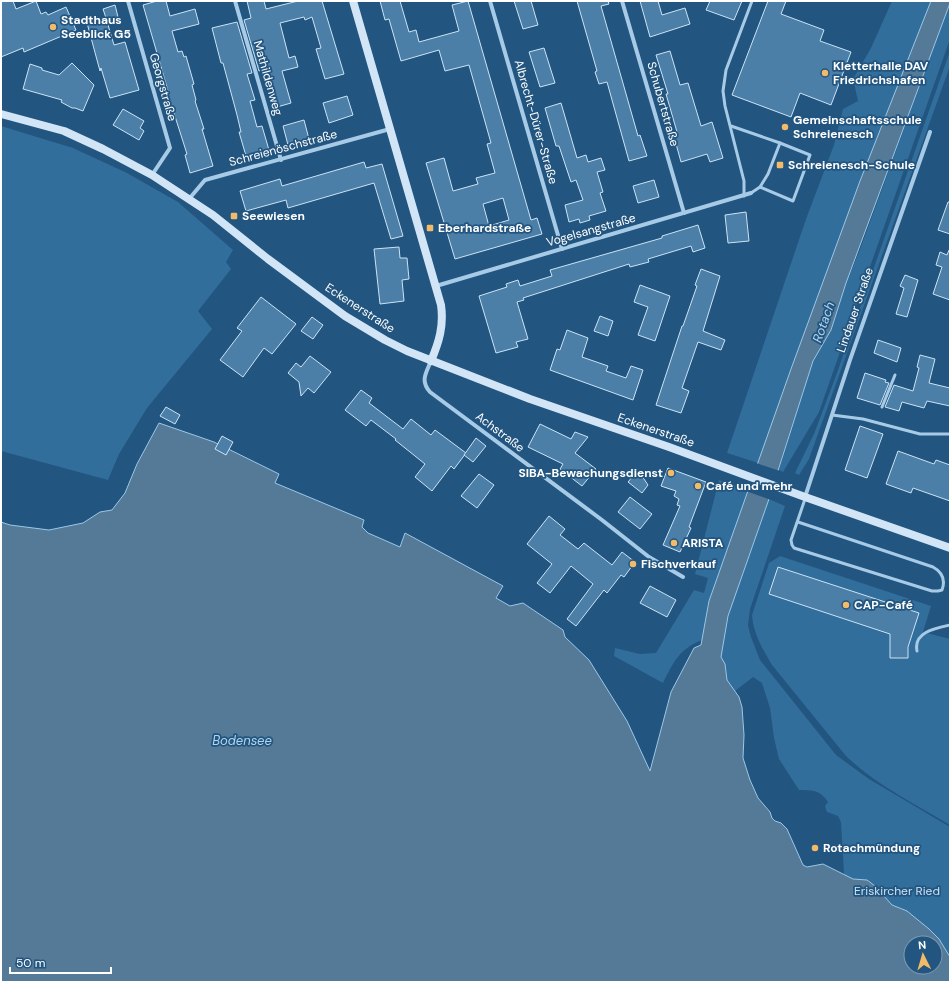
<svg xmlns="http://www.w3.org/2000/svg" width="951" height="983" font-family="'DM Sans',sans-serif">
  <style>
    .green { fill: #326e9b; fill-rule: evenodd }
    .water { fill: #557a98; stroke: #9bc8e8; fill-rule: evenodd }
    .pier { fill: #22557f }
    .building { fill: #4b7fa8; stroke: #cbe3f5; fill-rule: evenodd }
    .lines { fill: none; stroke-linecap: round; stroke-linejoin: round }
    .lane { stroke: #a7cbe7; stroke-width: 3 }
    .street { stroke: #a7cbe7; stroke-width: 4 }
    .secondary { stroke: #d1e5f6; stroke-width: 8 }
    .poi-dot { fill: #f2bb69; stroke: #22557f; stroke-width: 1.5 }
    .labels { text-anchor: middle; stroke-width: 3.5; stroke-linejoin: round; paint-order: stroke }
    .poi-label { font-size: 12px; font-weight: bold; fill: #fff; stroke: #22557f; text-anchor: start }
    .street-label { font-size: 12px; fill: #fff; stroke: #22557f }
    .park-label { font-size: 12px; fill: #cbe3f5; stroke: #22557f }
    .water-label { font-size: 13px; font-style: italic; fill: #b2d5ee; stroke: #22557f }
  </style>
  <rect width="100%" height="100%" fill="#22557f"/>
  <g class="green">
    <path d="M892,1H931L860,181L791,369L758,463L727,453L806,219L834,145L843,109L858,101L853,79L871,48Z"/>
    <path d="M950,3V39L819,412L783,472L779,470L813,361L831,330L846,283L859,252Z"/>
    <path d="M950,51V66L809,459L799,475L795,473L814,434L837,373Z"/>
    <path d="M1,126L73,148L127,173L178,202L233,250L226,262L231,269L198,311L212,329L147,408L119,454L108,480L1,451Z"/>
    <path d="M719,480L738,486L737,489L748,492L709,601L702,640C679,649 673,663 663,683L614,656L615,648L640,654L656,653L694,590L704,593L708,578L695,574Z"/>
    <path d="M769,499L785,506L750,609L748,625L751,637L760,660L836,755L869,779L950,827V982H776L844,874L841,822L838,816L827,812L825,806L828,802C819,789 813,791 799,790L779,759L774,738L770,708L762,683L753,677L735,691L727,680L726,670L721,657L728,616ZM911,943H935V967H911Z"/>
    <path d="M780,556L931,606L923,632L950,639V825C915,804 876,785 846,756L772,665C763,650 753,633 752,615L769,563Z"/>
  </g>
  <path class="water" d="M931,1H950V3L846,283L831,330L813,361L769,499L728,616L721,657L725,664L727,680L739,697L742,707L744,735L743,758L750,780L758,798L770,812L772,818L775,821L781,823L787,829L803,865L807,867L823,864L853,879L867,880L875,886L892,905L907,911L929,929L939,939L950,957V982H1V522L10,525L49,530L83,523L100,512L112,510L125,493L137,464L159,423L214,442L279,474L275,483L364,520L362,527L368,533L400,547L405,533L503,586L496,598L510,606L523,603L563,630L565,637L589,660L627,721L650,771L671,692L694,648L701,645L709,601L791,369L860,181ZM911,943H935V967H911Z"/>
  <path class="pier" d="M756,463L780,471L771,500L746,491Z"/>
  <g class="building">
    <path d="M1,1H13L16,9L36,1L41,14L46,12L48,15L66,7L76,30L24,52L23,48L1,57Z"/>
    <path d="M157,1H166L170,16L195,9L199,24L172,31L178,52L182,51L184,57L186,56L194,84L192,85L196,100L195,101L204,129H202L213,166L190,173L185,155L187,154L172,107H171L167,92L168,91L143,5Z"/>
    <path d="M247,1H264L266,9L298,1H322L344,74L325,79L316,49L321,48L312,17L305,20L304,17L280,23L289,58L295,56L298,67L282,71L291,103L277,107L266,69L259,71L244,20L251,18Z"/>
    <path d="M380,1H400L409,32L416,30L419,42L459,31L452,5L468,1L531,220L537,218L542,234L455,259L426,163L444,158L453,191L478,184L476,178L495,173L487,144L491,143L469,65L445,71L439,50L401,61L389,19L385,20ZM503,198L509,220L489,226L483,204Z"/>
    <path d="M514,1H531L538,25L523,29Z"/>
    <path d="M577,1H608L609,4L601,6L638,136L640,135L647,156L629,161L607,82L599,84L595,72L597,71Z"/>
    <path d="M640,1H658L662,15L685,8L690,24L650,37Z"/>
    <path d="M710,1H742L734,20L706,10Z"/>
    <path d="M768,1H786L781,14L824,30L820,41L851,52L831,105L800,93L791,117L732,95Z"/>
    <path d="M115,5L118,17L107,21L103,9Z"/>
    <path d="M106,18L114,45L125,42L139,90L110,98L101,68L100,71L87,23Z"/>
    <path d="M237,22L252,73L247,74L255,100L250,101L257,127L262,126L269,150L246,156L239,132H241L237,115L223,63H221L212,28Z"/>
    <path d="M544,48L555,83L540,87L529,52Z"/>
    <path d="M670,51L680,85L688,83L701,126L712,122L723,158L710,162L707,154L681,162L673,133L677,132L666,94H668L656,55Z"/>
    <path d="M72,63L94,85L83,111L75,108H72L61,102L62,100L23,89L30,64L42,68V70L59,75Z"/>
    <path d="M347,96L353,115L329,123L323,103Z"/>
    <path d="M561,103L577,158L586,155L588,162L601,158L605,170L597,172L603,192L600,193L606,211L589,216L590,220L580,223L579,219L569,222L565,205L583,200L576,180L571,182L559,146H556L545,108Z"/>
    <path d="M123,109L144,121L140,128L144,131L139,140L113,125Z"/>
    <path d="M304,120L309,139L288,145L283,126Z"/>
    <path d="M364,162L366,168L382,164L403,236L391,239L374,183L288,208L286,200L246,211L240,191L280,179L282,186Z"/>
    <path d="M654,180L659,197L638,203L633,186Z"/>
    <path d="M948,202H950V234L938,230Z"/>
    <path d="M746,212L749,241L728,243L725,215Z"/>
    <path d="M698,225L705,248L693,252L691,246L648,259L649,262L630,267L629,264L523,298L524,300L517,302L528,339L516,342L518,347L496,353L479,296L507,287L506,284L518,280L520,286L552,276L550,270L662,238V236Z"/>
    <path d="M399,247L400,258H407L409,279L402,280L404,301L380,304L374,249Z"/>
    <path d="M949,250H950V300L933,294L942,267L936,265L940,252L947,255Z"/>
    <path d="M701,269L720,276L703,331L725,340L721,350L698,342L682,388L689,391L681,413L656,405L682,326H683L697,286L695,285Z"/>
    <path d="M905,275L918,280L907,317L896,314L904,288L900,286Z"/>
    <path d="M640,285L670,296L655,341L638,335L648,307L634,302Z"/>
    <path d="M261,297L296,324L272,354L264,348L243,377L220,360L242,331L237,328Z"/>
    <path d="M600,316L613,321L608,336L594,331Z"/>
    <path d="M312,317L323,325L313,339L301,331Z"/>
    <path d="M567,330L588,338L582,357L608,366L606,371L626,378L631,366L643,370L633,400L550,370L557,349L560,350Z"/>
    <path d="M878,340L901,348L897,362L874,353Z"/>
    <path d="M920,355L935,359L929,383L950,388V406L927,401L924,408L902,402L899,411L885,407L894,385L913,391L919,368L917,367Z"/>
    <path d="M310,356L331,372L314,393L308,388L301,396L299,382L288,373L296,363L301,367Z"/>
    <path d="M865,373L886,380L885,382L889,383L880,405L857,398Z"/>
    <path d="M361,390L372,398L369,403L403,429L411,419L431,435L435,430L466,453L454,469L451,466L432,491L415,477L425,464L395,440L396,439L371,420L366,426L345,410Z"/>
    <path d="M166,407L180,415L175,424L160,416Z"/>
    <path d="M540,424L571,439L575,432L588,437L575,453L596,469L582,486L560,469L563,464L528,447Z"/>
    <path d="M860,426L883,434L867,478L845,470Z"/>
    <path d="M222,436L233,442L226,455L215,449Z"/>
    <path d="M476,438L486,446L473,462L464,455Z"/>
    <path d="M898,451L934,464L936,460L950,465V501L913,488L911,493L886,484Z"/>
    <path d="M668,468L706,482L689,527L691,528L680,552L663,545L680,506L677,505L679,499L674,496L676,491L661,486Z"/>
    <path d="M638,470L648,485L642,493L628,482Z"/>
    <path d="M479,474L494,485L477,508L461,496Z"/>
    <path d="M630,497L652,514L640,529L618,512Z"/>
    <path d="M549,516L565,529L560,535L578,549L584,543L612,565L622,552L635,562L624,577L621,575L607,593L604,590L576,626L567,619L593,584L571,566L550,593L537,583L552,564L527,544Z"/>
    <path d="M778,567L919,613L908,647V658H890V634L769,594Z"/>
    <path d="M650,586L676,600L667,617L640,603Z"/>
  </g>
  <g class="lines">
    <g class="lane">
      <path d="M731,126L780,143L768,174L760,187L751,193"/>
      <path d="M760,187L793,201L810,155L780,143"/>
      <path d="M744,196V181L725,106L723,91L726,70L752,1"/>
      <path d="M882,407L895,375"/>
      <path d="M832,415L863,419L920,434H950"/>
      <path d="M798,522L933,567C942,572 946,579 942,590L938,591H932L794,548L792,545L791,540L805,499"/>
      <path d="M917,651C913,632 936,628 950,625"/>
    </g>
    <g class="street">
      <path d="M128,1L170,148L152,175"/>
      <path d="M235,1L281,160"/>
      <path d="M490,1L562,249"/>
      <path d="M622,1L684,213"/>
      <path d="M189,199L205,180L390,129"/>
      <path d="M436,286L751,193"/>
      <path d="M431,361C426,373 420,381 430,392L602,520L649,557L683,577"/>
      <path d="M805,497L850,360L930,132"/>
    </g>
    <g class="secondary">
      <path d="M353,1L441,305C444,326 439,342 431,361"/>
      <path d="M1,114L64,131L103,149L152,175L213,215L268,259L345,316L385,340L407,351L530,399L669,447L805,497L950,548"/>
    </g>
  </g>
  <g class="poi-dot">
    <circle cx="53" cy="27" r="4"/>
    <circle cx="825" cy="73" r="4"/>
    <circle cx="785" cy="127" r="4"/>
    <rect x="776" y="161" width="8" height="8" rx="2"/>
    <rect x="230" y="212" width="8" height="8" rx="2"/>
    <rect x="426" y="224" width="8" height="8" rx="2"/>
    <circle cx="671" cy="473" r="4"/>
    <circle cx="698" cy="486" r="4"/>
    <circle cx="674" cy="543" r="4"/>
    <circle cx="633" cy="564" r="4"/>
    <circle cx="846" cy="605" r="4"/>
    <circle cx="815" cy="848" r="4"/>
  </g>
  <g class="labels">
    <g class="poi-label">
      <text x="61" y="24">Stadthaus<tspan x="61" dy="14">Seeblick G5</tspan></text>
      <text x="833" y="70">Kletterhalle DAV<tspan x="833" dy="14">Friedrichshafen</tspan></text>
      <text x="793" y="124">Gemeinschaftsschule<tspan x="793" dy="14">Schreienesch</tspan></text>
      <text x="788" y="169">Schreienesch-Schule</text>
      <text x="242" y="220">Seewiesen</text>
      <text x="438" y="232">Eberhardstraße</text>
      <text x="663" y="477" text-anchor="end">SIBA-Bewachungsdienst</text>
      <text x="706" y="490">Café und mehr</text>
      <text x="682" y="547">ARISTA</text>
      <text x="641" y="568">Fischverkauf</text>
      <text x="854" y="609">CAP-Café</text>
      <text x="823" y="852">Rotachmündung</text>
    </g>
    <g class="street-label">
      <text transform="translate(268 78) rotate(74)" y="4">Mathildenweg</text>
      <text transform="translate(163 87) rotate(74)" y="4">Georgstraße</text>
      <text transform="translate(663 104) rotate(74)" y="4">Schubertstraße</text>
      <text transform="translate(536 122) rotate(74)" y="4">Albrecht-Dürer-Straße</text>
      <text transform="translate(283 148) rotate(-15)" y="4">Schreienöschstraße</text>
      <text transform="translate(591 230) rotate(-16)" y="4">Vogelsangstraße</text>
      <text transform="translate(360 308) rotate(33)" y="4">Eckenerstraße</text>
      <text transform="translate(855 310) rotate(-71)" y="4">Lindauer Straße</text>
      <text transform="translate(656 430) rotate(19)" y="4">Eckenerstraße</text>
      <text transform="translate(500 432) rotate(37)" y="4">Achstraße</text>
    </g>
    <g class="park-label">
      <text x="897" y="895">Eriskircher Ried</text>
    </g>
    <g class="water-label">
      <text transform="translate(823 322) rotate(-71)" y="5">Rotach</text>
      <text x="242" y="745">Bodensee</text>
    </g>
  </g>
  <rect width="951" height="983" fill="none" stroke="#ffffff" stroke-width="4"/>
  <g transform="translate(923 955) rotate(355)"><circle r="19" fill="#22557f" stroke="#7a99b2"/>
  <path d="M0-3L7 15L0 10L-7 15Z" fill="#f2bb69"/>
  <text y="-6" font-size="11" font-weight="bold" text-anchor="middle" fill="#ffffff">N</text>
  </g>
  <path d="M10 967v6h101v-6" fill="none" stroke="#ffffff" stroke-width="2"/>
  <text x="16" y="967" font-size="12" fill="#ffffff" stroke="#22557f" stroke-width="3" paint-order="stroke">50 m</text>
</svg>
